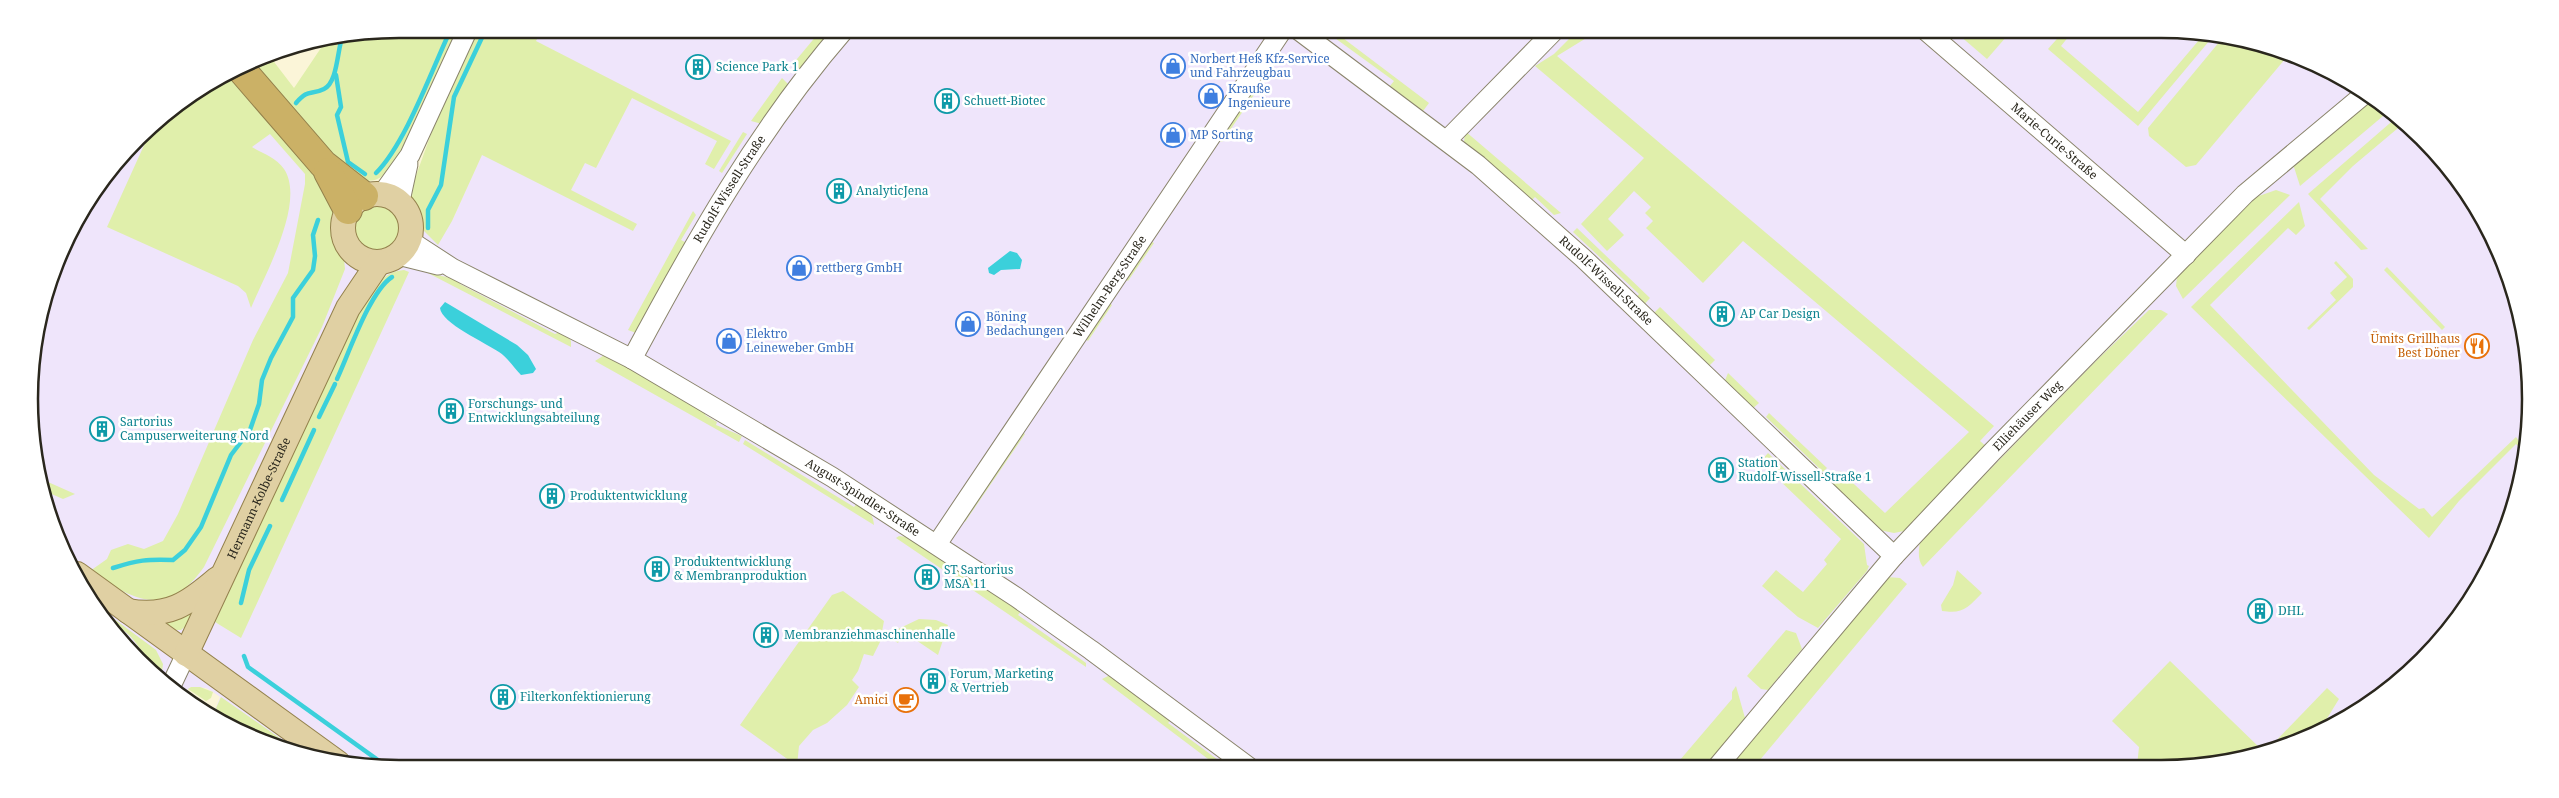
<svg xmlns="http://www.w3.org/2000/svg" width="2559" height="798" font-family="'Noto Serif',serif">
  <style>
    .industrial { fill: #efe5fb }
    .green { fill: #e0efab }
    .water { fill: #3bd0db }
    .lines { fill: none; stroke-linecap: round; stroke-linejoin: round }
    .stream { stroke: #3bd0db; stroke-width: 4.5 }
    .minor-casing { stroke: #8a846b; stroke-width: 21 }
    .major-casing { stroke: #93814c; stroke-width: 26 }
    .highway-casing { stroke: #93814c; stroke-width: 30 }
    .minor { stroke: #fff; stroke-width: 19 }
    .major { stroke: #e0d0a3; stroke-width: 24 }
    .highway { stroke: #cbb166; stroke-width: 28 }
    .labels { text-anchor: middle; stroke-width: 5; stroke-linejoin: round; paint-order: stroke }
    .shop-label { font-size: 12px; fill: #366cbe; stroke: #fff; text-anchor: start }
    .culture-label { font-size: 12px; fill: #0d838f; stroke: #fff; text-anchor: start }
    .street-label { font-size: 12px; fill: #2a271d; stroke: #fff }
    .food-label { font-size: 12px; fill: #c56008; stroke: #fff; text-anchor: end }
    .rim { fill: none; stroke: #2a271d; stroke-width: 2.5 }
  </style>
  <rect width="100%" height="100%" fill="#fbf5d8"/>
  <path class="industrial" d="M542,29H2160L2233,36L2302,57L2366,91L2422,137L2468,194L2502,258L2523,327L2530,399L2523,472L2481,584L2404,677L2323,731L2209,766L399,769L326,762L257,741L212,717L220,697L213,692L206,688L191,687L180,695L137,661L125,639L112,631L91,605L41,495L30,424L32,351L67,235L105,173L155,121L215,83L351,192L372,181L392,186L412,198L419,226L452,221L522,65Z"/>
  <g class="green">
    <path d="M399,29H459C447,56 401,165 381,177C370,184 363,180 352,176L249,62L268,54L294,88L329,36Z"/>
    <path d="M478,29H542L536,41L731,141L714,169L705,164L717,141L632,98L596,168L585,163L571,190L637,224L633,231L482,155L452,221L438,245L419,226L412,198L413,184L436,120Z"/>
    <path d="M822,29H835L803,69H797L792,65Z"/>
    <path d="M1331,29L1429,103L1423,111L1390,86L1394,81L1328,33Z"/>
    <path d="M1579,29H1601L1557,56L1994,426L1980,441L1987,447L1904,531L1894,533L1879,530L1829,485L1840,471L1885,513L1969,432L1743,241L1703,283L1646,228L1653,221L1645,213L1651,207L1634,191L1608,219L1624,235L1607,251L1581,224L1644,158L1535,66L1554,54Z"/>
    <path d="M1952,29H2013L1987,59Z"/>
    <path d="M2064,31L2069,36L2061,46L2138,112L2205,33L2215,34L2138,126L2048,49Z"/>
    <path d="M2225,35L2290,53L2196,165L2186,167L2149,136L2148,128Z"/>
    <path d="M1275,56L1279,58L1222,142L1218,140Z"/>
    <path d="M228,75L237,83L325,186L334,213L332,227L344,259L345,269L322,327L204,567C167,619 134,601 90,571L107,559L111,550L128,544L144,549L163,541L178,514L253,340L288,273L305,184V174L270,134L252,147C263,154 276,157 284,169C306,202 265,274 251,308L246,293L238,286L107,227L155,121Z"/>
    <path d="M782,78L790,86L762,124L751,121Z"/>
    <path d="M2374,98L2389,111L2300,186L2293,164Z"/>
    <path d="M2397,117L2404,123L2353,166L2320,199L2368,249L2361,250L2308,194Z"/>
    <path d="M1465,131L1561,213L1554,215L1535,197L1531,201L1469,148L1464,142Z"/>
    <path d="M743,132L747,134L722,173L719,171Z"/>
    <path d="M2276,190L2290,195L2183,299L2176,286L2177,277L2256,197Z"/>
    <path d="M2299,202L2305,226L2296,235L2288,228L2210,305L2374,475L2419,509L2424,508L2432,517L2516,437L2525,449V453L2516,444L2459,501L2429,538L2191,307Z"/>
    <circle cx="377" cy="227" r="24"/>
    <path d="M693,211L696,215L681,240L687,243L636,333L628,330Z"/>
    <path d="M1577,228L1650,298L1643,306L1635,299L1639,294L1573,232Z"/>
    <path d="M1150,241L1154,243L1128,281L1124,278Z"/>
    <path d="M2336,261L2353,279V287L2309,330L2307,328L2336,300L2330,293L2347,277L2334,263Z"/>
    <path d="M2387,267L2445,327L2442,330L2384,270Z"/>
    <path d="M404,270L409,272L241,638L215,622L367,295L371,297C379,281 385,272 404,270Z"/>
    <path d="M426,272L462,281L460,284L555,334L563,331L571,341V347Z"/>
    <path d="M1108,302L1112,305L1088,341L1084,338Z"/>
    <path d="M1660,307L1715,360L1707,368L1652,315Z"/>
    <path d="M2149,310H2161L2168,314L1923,567C1917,559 1919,550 1920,541L2097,360Z"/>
    <path d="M606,354L707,411L705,415L717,422L716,425L742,436L739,442L595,361Z"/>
    <path d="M1728,373L1759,403L1751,410L1724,383Z"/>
    <path d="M1769,413L1827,468L1823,472L1766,417Z"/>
    <path d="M1021,431L1025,434L965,522L961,519Z"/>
    <path d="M745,440L854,507L858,502C867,509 873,513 874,525L743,444Z"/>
    <path d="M1768,453L1864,544L1867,565L1869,566L1867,571L1818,628L1798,617L1762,586L1776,570L1803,592L1827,564L1824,560L1841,539L1760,462Z"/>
    <path d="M39,478L75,494L63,499L40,489Z"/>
    <path d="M899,536L907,537L1022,610L1018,615L1086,663V667L896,538Z"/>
    <path d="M1957,570L1982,593C1967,608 1964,614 1942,611L1941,605L1953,585Z"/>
    <path d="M1887,577L1900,578L1907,584L1754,767H1732L1733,760Z"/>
    <path d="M843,591L884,621L880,642L873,656L864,654L858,671L852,680L859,687L847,705L827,723L813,730L799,746L797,766L740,725L832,595Z"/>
    <path d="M199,598L187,625L181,630H174L152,614Z"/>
    <path d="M90,601L156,650L163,664L162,672C148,663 142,650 131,637C119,624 98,619 90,601Z"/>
    <path d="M919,619L936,620L948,625L938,655L904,632L898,643L893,640L898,629Z"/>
    <path d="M1786,630L1796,633L1802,649L1768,690L1761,689L1747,676Z"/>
    <path d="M2170,661L2262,750L2209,766H2137L2139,747L2112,721Z"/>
    <path d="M1112,674L1172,719L1168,723L1229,768H1220L1102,679Z"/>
    <path d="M1736,686L1745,718L1705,767H1674L1732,699V692Z"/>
    <path d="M191,687H200L213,692L211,698L206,701L188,689Z"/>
    <path d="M2327,688L2339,699L2318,733L2270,747Z"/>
    <path d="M221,697L304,755C280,748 225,734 216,708Z"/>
  </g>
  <g class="water">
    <path d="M1010,251L1017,253L1022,260L1020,269L1001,270L994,275L989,273L988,268Z"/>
    <path d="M445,302L517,345L528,355L536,369L533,373L521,375C514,368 507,357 499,352C486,343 441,323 440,308Z"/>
  </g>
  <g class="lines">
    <g class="stream">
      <path d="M336,75L341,107L337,115L348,162L365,174"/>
      <path d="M296,103C309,88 310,96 324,89C338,82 337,50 343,34"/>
      <path d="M376,173C406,143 432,69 451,29"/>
      <path d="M428,228V210L441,185L454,97L486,29"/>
      <path d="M337,379C349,353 370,291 392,277"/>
      <path d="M319,417L335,384"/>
      <path d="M282,500L314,430"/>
      <path d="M113,568C138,560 147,559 173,560L185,550L201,527L231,455L250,430L259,404L262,380L271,358L293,317V298L313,270L315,256L313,235L318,220"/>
      <path d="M241,603L249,570L270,526"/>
      <path d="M244,656L248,667L389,768"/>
    </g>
    <defs>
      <g id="minor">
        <path id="s1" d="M1297,29L1478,165L1583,258L1894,556"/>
        <path id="s2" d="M1924,29L2186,255"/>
        <path d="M1447,140L1556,29"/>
        <path d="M382,194L410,155L468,29"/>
        <path d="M400,201L408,164"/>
        <path id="s3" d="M409,240L452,268L632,359L832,477L1016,597L1091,650L1250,768"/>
        <path d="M398,255L438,265"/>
        <path id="s4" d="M632,359C694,243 758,129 845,29"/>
        <path id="s5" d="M937,544L1283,29"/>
        <path d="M170,688L186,654"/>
        <path id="s6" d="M1717,767L1894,556L1992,452L2245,194L2367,92"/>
      </g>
      <g id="major">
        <circle cx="377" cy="228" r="34"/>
        <path d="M77,574L338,763"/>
        <path d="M128,611C168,618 188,604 217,579"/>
        <path id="s7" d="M186,654L348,308L379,262"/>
      </g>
      <g id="highway">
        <path d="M240,68L323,164L364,196"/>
        <path d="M328,172L348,210"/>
      </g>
    </defs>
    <use href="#minor" class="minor-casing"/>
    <use href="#major" class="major-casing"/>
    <use href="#highway" class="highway-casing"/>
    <use href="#minor" class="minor"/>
    <use href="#major" class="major"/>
    <use href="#highway" class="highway"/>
  </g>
  <defs>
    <symbol id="shop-ring" viewBox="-11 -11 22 22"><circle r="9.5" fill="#fff" stroke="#3f7fe0" stroke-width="1.5"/><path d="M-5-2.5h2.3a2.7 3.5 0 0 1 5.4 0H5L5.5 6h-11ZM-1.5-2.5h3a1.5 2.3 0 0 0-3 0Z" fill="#3f7fe0"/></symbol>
    <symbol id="building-ring" viewBox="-11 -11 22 22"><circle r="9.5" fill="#fff" stroke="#0f9aa8" stroke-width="1.5"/><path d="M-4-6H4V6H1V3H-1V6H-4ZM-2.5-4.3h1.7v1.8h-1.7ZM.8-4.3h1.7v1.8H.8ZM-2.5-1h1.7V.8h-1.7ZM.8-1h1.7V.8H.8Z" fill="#0f9aa8"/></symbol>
    <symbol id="restaurant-ring" viewBox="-11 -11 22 22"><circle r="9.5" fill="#fff" stroke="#e8710a" stroke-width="1.5"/><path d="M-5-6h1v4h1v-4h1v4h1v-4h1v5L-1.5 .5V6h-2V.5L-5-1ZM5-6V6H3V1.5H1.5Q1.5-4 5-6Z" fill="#e8710a"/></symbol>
    <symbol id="cafe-ring" viewBox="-11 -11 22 22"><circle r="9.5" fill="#fff" stroke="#e8710a" stroke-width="1.5"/><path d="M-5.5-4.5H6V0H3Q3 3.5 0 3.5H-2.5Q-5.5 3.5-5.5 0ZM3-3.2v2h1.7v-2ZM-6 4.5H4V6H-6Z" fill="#e8710a"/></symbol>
  </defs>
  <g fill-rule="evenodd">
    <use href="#shop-ring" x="1159" y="52" width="28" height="28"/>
    <use href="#building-ring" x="684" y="53" width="28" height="28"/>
    <use href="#shop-ring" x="1197" y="82" width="28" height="28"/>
    <use href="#building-ring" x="933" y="87" width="28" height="28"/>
    <use href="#shop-ring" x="1159" y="121" width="28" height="28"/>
    <use href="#building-ring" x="825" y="177" width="28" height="28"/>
    <use href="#shop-ring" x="785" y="254" width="28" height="28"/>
    <use href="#building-ring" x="1708" y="300" width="28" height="28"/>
    <use href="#shop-ring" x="954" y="310" width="28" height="28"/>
    <use href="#shop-ring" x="715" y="327" width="28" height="28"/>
    <use href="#restaurant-ring" x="2463" y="332" width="28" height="28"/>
    <use href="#building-ring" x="437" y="397" width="28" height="28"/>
    <use href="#building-ring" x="88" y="415" width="28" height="28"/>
    <use href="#building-ring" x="1707" y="456" width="28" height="28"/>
    <use href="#building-ring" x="538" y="482" width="28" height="28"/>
    <use href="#building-ring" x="643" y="555" width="28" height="28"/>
    <use href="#building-ring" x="913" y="563" width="28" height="28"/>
    <use href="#building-ring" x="2246" y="597" width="28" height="28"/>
    <use href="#building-ring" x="752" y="621" width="28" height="28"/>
    <use href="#building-ring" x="919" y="667" width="28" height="28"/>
    <use href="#building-ring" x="489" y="683" width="28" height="28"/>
    <use href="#cafe-ring" x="892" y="686" width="28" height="28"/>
  </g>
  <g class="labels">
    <g class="shop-label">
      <text x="1190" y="63">Norbert Heß Kfz-Service<tspan x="1190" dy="14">und Fahrzeugbau</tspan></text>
      <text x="1228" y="93">Krauße<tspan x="1228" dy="14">Ingenieure</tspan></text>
      <text x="1190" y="139">MP Sorting</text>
      <text x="816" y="272">rettberg GmbH</text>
      <text x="986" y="321">Böning<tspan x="986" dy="14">Bedachungen</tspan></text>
      <text x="746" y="338">Elektro<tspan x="746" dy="14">Leineweber GmbH</tspan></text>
    </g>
    <g class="culture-label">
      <text x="716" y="71">Science Park 1</text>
      <text x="964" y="105">Schuett-Biotec</text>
      <text x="856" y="195">AnalyticJena</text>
      <text x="1740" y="318">AP Car Design</text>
      <text x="468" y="408">Forschungs- und<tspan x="468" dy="14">Entwicklungsabteilung</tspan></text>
      <text x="120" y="426">Sartorius<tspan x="120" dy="14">Campuserweiterung Nord</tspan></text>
      <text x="1738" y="467">Station<tspan x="1738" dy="14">Rudolf-Wissell-Straße 1</tspan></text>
      <text x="570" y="500">Produktentwicklung</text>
      <text x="674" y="566">Produktentwicklung<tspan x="674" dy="14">&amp; Membranproduktion</tspan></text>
      <text x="944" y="574">ST Sartorius<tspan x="944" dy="14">MSA 11</tspan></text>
      <text x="2278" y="615">DHL</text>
      <text x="784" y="639">Membranziehmaschinenhalle</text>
      <text x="950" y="678">Forum, Marketing<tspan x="950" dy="14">&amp; Vertrieb</tspan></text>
      <text x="520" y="701">Filterkonfektionierung</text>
    </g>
    <g class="street-label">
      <text dy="4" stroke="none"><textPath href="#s2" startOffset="172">Marie-Curie-Straße</textPath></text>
      <text dy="4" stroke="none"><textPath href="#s4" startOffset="196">Rudolf-Wissell-Straße</textPath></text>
      <text dy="4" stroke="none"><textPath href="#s1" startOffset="399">Rudolf-Wissell-Straße</textPath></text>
      <text dy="4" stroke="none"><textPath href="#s5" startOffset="310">Wilhelm-Berg-Straße</textPath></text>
      <text dy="4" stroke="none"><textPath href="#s6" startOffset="469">Elliehäuser Weg</textPath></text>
      <text dy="4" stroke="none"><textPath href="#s3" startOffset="522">August-Spindler-Straße</textPath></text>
      <text dy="4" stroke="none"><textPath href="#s7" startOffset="172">Hermann-Kolbe-Straße</textPath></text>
    </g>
    <g class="food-label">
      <text x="2460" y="343">Ümits Grillhaus<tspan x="2460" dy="14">Best Döner</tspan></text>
      <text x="888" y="704">Amici</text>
    </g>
  </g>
  <path d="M0 0H2559V798H0ZM399 38H2161A361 361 0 0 1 2522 399V399A361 361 0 0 1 2161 760H399A361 361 0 0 1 38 399V399A361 361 0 0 1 399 38Z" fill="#fff" fill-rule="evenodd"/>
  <path class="rim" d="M399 38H2161A361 361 0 0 1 2522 399V399A361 361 0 0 1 2161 760H399A361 361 0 0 1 38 399V399A361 361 0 0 1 399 38Z"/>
</svg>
